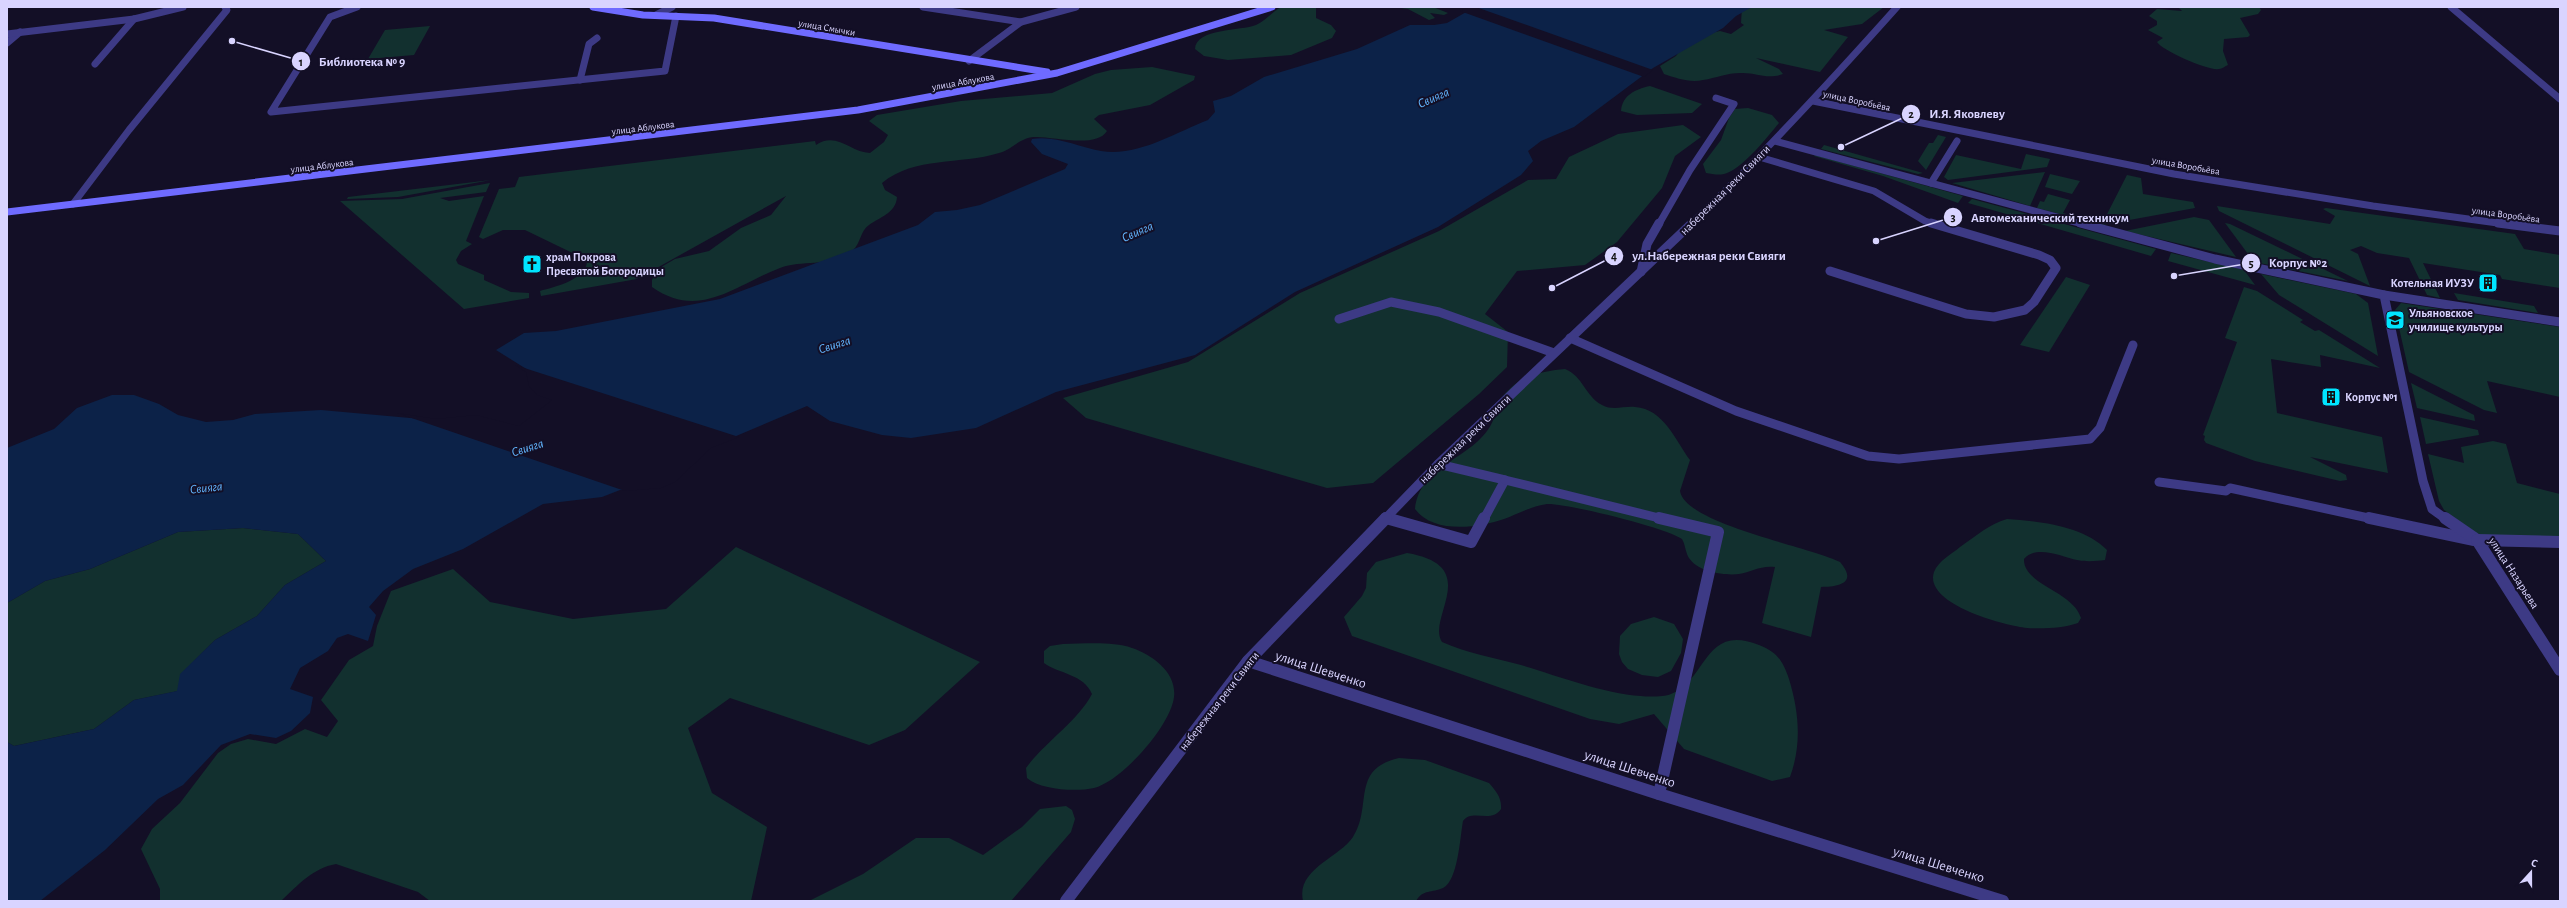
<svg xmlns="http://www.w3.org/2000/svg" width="2567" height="908" font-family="'Alegreya Sans',sans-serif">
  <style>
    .green { fill: #12302f }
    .water { fill: #0c2248 }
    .pier { fill: #130f26 }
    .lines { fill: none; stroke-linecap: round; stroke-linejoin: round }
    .lane-far2 { stroke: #3d3a85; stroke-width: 7 }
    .lane-far1 { stroke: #3d3a85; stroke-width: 9 }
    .lane { stroke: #3d3a85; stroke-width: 12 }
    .street-far2 { stroke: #3d3a85; stroke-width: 7 }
    .street-far1 { stroke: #3d3a85; stroke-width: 9 }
    .street { stroke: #3d3a85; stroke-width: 12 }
    .secondary { stroke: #6f6bff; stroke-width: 7 }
    .labels { text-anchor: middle; stroke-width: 4; stroke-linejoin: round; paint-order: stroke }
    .far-street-label { font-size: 10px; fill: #d9d4ff; stroke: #130f26 }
    .street-label { font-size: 12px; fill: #d9d4ff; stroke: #130f26 }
    .poi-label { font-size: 12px; font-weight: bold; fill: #d9d4ff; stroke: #130f26; text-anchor: start }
    .water-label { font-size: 13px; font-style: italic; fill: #62b6ff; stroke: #130f26 }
    .near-street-label { font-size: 14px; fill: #d9d4ff; stroke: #130f26 }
    .leader { fill: none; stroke: #d9d4ff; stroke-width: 1.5 }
    .callout-dot { fill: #d9d4ff; stroke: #130f26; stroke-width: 1.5 }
    .mark-label { font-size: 12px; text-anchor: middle; font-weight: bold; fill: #111 }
    .callout-label { font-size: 13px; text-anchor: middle; font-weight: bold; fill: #d9d4ff; stroke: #130f26; stroke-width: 4; stroke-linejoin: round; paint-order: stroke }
  </style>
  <rect width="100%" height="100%" fill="#130f26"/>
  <g class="green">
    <path d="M1281,7H1316V18L1331,25L1336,31L1332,38L1291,55L1228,60L1204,56L1195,49C1196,28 1241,31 1256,25C1265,21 1272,12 1281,7Z"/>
    <path d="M1394,7H1433L1448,13L1444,15L1430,13L1435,18L1429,20L1408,9Z"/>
    <path d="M1742,7H1884L1862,24L1824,30L1848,37L1820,72L1756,58L1779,69L1783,74C1765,80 1757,72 1740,73C1727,73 1716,78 1703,80C1690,83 1676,78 1664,74L1660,66L1676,56L1686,42L1698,36L1720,31L1731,34L1744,25L1741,23Z"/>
    <path d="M2178,7H2259L2261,10L2258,14L2240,18L2250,35L2248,37L2224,39L2223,51L2228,65C2225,66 2222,69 2219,69C2208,71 2163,51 2157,42L2163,38L2148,30L2157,25V21L2149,16L2157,9L2182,11Z"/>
    <path d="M430,26L414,55L368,59L385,30Z"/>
    <path d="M1152,67L1195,76L1194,80L1150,105L1099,115L1094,119L1107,131C1096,149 1052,136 1034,137C1019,138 1012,150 999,153C960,165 915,156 882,183L885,190L897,197C896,213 880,217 869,225C860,231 861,243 853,250C832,268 804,259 780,268C737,284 700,321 652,287V280L656,272L663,266L675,259L709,251L741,228L771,215L786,196L637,279L541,296L540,291C556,287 588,279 587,260L525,230H503L483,239L479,237L499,189L515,187L519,177L815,141L816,145C837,131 851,153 870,153L884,142L888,135L869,121L877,115L961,101L1052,93L1095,74L1111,70Z"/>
    <path d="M1650,86L1702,104L1692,113L1637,115L1621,111C1622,95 1636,89 1650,86Z"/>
    <path d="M1748,108L1772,115L1779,123C1767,137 1745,166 1727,173C1720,176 1713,174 1706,173L1703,164L1721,140L1729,118L1735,109Z"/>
    <path d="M1683,125L1701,137L1675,156L1662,188L1617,242L1585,265L1517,271L1485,314L1508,332L1507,367L1479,394L1373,483L1327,488L1086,418L1063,398L1188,362L1300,293L1439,231L1528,180L1556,179L1569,157L1618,134Z"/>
    <path d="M1938,135L1946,137L1926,170L1918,161L1929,143H1933Z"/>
    <path d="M1824,145L1923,173L1918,174L1821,149Z"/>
    <path d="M2026,154L2050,159L2047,167L1948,180L1944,177L1956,155L2021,169Z"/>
    <path d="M1815,155L1963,196L1958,203L1883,176L1814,156Z"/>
    <path d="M2045,172L2030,206L1952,183Z"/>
    <path d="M2050,174L2080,181L2072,194L2045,187Z"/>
    <path d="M2127,175L2141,178L2143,194L2193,202L2195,208L2102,225L2037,208L2040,201L2044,202L2048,194L2070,200L2063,213L2102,224Z"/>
    <path d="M491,180L398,197L347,199L348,197Z"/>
    <path d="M490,183L486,192L440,198L449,201L484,196L466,241L472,244L461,251L456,260L458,264L484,275V280L511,292L529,293V298L464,309L340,201L402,199Z"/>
    <path d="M1972,199L2156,249L2151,256L1968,203Z"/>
    <path d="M2217,206L2330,224L2335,216L2323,209L2326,208L2515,234L2524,249L2560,255V288L2502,279L2500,275L2423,263L2440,298L2427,295L2409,258L2377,253L2361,246L2350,250L2358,254L2370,286L2219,211Z"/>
    <path d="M2194,217L2209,220L2236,257L2125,231Z"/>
    <path d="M2225,223L2230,224L2348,281L2254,262Z"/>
    <path d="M2171,253L2244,270L2255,285L2168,261Z"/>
    <path d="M2261,274L2356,294L2368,303L2378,356L2279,295Z"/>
    <path d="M2066,277L2090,285L2049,352L2020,345Z"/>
    <path d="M2244,287L2257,291L2303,320L2300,322L2315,331L2319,330L2380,368L2320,355L2321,367L2271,359L2277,413L2382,437L2388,473L2310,457L2346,475L2347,480L2340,481L2255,461L2206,443L2204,440L2205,436L2203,435L2237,342L2225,338Z"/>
    <path d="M2454,293L2534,306L2538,313L2458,300Z"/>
    <path d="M2401,303L2560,327V397L2487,381L2497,413L2484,410L2409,372L2395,310Z"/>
    <path d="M1565,369C1583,376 1585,396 1602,405C1613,411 1623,406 1635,407C1664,409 1675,440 1690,460L1680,491C1685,524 1811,547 1840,562C1858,583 1839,587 1821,587L1811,637L1762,623L1775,567C1761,565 1751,572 1739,574C1723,576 1693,571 1687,554C1685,549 1685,544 1682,539C1667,528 1566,503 1547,504C1532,506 1518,514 1504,519C1478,528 1433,534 1415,509C1420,466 1465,461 1487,431C1500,414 1491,404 1514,385C1527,375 1549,370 1565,369Z"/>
    <path d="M2411,383L2474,415L2475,421L2417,408Z"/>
    <path d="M2420,417L2478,430L2479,435L2426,444Z"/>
    <path d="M2493,441L2506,444L2517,483L2560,494V538L2486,536L2476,533L2444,510L2439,501L2428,454L2464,463L2461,447Z"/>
    <path d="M2007,519C2038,521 2084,526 2107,550L2105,560C2096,561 2087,562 2077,560C2063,557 2036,544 2024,559C2023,585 2073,591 2081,618L2078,623C2064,628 2043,629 2027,628C2005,626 1923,604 1934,572C1938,561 1952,554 1960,547C1976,536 1989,524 2007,519Z"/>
    <path d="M243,528L298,534L326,561L285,585L257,616L215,640L181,674L178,691L134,700L94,729L14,746L7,742V603L45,581L90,569L178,532Z"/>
    <path d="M736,547L980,662L905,730L869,745L730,698L688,728L712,793L767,827L751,901H430L418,892L336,864C313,868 298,885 281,901H160V889L141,849L152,829L180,803L218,753L231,744L248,739L276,744L305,729L327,737L338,721L321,700L349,660L373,646L377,626L391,591L453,569L490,602L573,619L666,609Z"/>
    <path d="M1407,553C1484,566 1426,618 1442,642C1466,653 1495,658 1521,665C1558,676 1602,693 1641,696C1648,697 1664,697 1671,694C1708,679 1704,623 1759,645C1777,652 1783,661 1789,679C1799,712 1802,744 1790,777L1772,781L1684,749L1654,714L1619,724L1590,719L1352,636L1344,617L1362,596L1366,588L1367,573L1376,562Z"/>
    <path d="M1654,617L1674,624L1683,639L1681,653L1671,671L1658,677L1642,675L1628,669L1622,662L1619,654L1620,636L1631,624Z"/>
    <path d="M1063,644C1085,644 1111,641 1132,648C1153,655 1177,673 1174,697C1171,725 1122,781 1094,788C1076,792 1041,790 1027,778L1026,768C1045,742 1077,722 1092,694C1084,674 1059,674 1044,663V651L1050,646Z"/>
    <path d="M1399,758L1425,760L1489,783C1496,791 1502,798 1501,809C1491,824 1472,808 1463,821C1460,837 1458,881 1443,888C1432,893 1423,889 1416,901H1303C1296,869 1339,858 1353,837C1373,806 1350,769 1399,758Z"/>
    <path d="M1066,806L1072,810L1075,819L1071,832L1011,901H809L863,874L916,838H949L983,855L1022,827L1040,809Z"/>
  </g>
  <path class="water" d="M1475,7H1752L1736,16L1723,28L1653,68L1574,127L1541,141L1528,151L1533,161L1521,175L1438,227L1295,292L1195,355L1056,392L976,428L911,438L882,435L830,421L807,406L710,447L661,486L620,490L602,497L543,504L463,549L413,569L383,591L369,607L376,615L368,641L348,634L337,638L328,651L300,668L290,689L313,697L310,713L291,731L276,738L250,734L221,745L183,785L158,799L105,850L40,901H7V742L14,746L94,729L134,700L177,691L180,674L215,640L257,616L285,585L326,561L298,534L243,528L178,532L90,569L45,581L7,603V448L54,429L77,408L112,395H134L159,404L178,415L206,422L233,420L255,414L321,410L520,428L556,399L528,370L496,350L524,333L556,331L720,299L918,225L935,212L957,210L980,205L1065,169L1068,164L1042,154L1031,142L1032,139C1056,135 1078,147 1101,151C1138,157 1174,133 1208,120L1215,112L1213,101L1231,96L1264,77L1357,49L1410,25H1434L1447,23Z"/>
  <g class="pier">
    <path d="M1470,7H1476L1653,70L1644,77L1460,11Z"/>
    <path d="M515,365L739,437L711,448L675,482L661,488L625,491L397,413L436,419L476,415L519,426L552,400L537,395L529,386L526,372Z"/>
  </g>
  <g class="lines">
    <g class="lane-far2">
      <path d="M357,7L330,17L271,112L665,71L676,16"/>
      <path d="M923,7L1021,22"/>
      <path d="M656,15L672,7"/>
      <path d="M7,43L20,32"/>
      <path d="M969,61L1021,22L1076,7"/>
      <path d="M95,64L134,19"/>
      <path d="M580,80L589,44L597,38"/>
      <path d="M1775,141L2083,224"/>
      <path d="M1759,157L1874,191L1925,221L1934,224"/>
      <path d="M1931,183L1957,141"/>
      <path d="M73,204L129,130L227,10L225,7"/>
      <path d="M1659,224L1690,170L1734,104L1716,98"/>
    </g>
    <g class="lane-far1">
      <path d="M2080,223L2215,259L2384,295L2423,481L2432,509L2446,519"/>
      <path d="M1830,271L1966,314L1994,317L2025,310L2034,302L2056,268L2050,260L2039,255L1931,223"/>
      <path d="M1641,272L1647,244L1659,223"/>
      <path d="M2384,295L2560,322"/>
      <path d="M1339,319L1391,302L1439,312L1554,353"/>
      <path d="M1570,338L1736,411L1868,456L1899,459L2090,439L2100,428L2133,345"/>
      <path d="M1438,464L1505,480L1484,519"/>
      <path d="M1505,480L1663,519"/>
      <path d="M2159,482L2226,491L2230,488L2373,519"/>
      <path d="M1386,518L1388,519"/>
    </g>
    <g class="lane">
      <path d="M1386,518L1471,542L1484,518"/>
      <path d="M2369,518L2473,540"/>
      <path d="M2445,518L2477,540"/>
      <path d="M1659,794L1718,532L1659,518"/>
    </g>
    <g class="street-far2">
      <path d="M2451,7L2560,99"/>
      <path d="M7,34L134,19L183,7"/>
      <path d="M1813,101L2174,174L2373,206L2505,224"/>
      <path d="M1691,224C1763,155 1830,82 1897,7"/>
    </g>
    <g class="street-far1">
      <path d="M2498,223L2560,231"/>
      <path d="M1385,519L1438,464L1692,223"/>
    </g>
    <g class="street">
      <path d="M2477,540L2560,670"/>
      <path d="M2477,540L2560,542"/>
      <path d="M1248,661L1659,794L2003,901"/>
      <path d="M1066,901L1248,661L1386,518"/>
    </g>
    <g class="secondary">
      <path d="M593,7L643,15L714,18L1047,72"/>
      <path d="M7,212L858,110L1057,73L1272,7"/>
    </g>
  </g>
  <defs>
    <symbol id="church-square" viewBox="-11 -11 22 22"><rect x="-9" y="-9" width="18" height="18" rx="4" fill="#00e5ff" stroke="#130f26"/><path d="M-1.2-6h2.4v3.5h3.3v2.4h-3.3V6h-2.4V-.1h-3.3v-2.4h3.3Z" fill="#111"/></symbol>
    <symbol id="building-square" viewBox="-11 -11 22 22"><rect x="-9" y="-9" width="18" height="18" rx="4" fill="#00e5ff" stroke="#130f26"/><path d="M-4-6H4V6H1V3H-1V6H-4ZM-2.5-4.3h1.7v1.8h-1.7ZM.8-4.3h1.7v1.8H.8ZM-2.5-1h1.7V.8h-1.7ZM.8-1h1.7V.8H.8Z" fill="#111"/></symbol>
    <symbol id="university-square" viewBox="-11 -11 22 22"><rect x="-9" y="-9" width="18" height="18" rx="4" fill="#00e5ff" stroke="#130f26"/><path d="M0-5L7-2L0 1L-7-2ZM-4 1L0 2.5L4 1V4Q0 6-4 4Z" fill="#111"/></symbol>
  </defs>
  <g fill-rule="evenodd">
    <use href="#church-square" x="521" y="253" width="22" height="22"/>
    <use href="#building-square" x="2477" y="272" width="22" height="22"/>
    <use href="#university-square" x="2384" y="309" width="22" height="22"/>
    <use href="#building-square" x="2320" y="386" width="22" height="22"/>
  </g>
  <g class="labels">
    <g class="far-street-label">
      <text transform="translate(827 27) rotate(10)" y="4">улица Смычки</text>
      <text transform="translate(963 81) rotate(-10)" y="4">улица Аблукова</text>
      <text transform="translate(1857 100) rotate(12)" y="4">улица Воробьёва</text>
      <text transform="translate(643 127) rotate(-7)" y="4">улица Аблукова</text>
      <text transform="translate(322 165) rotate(-7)" y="4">улица Аблукова</text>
      <text transform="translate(2186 165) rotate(10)" y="4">улица Воробьёва</text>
      <text transform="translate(2506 214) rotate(8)" y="4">улица Воробьёва</text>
    </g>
    <g class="street-label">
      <text transform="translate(1725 190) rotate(-45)" y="4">набережная реки Свияги</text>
      <text transform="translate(1465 439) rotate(-44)" y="4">набережная реки Свияги</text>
      <text transform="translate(2514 573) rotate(57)" y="4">улица Назарьева</text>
      <text transform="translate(1219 701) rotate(-52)" y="4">набережная реки Свияги</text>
    </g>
    <g class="poi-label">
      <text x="546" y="261">храм Покрова<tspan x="546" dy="14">Пресвятой Богородицы</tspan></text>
      <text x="2474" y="287" text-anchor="end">Котельная ИУЗУ</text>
      <text x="2409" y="317">Ульяновское<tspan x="2409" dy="14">училище культуры</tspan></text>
      <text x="2345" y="401">Корпус №1</text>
    </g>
    <g class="water-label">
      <text transform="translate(1433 97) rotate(-24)" y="5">Свияга</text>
      <text transform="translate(1137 231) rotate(-24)" y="5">Свияга</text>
      <text transform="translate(834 344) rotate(-18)" y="5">Свияга</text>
      <text transform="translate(527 447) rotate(-18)" y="5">Свияга</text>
      <text transform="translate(206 487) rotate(-6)" y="5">Свияга</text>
    </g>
    <g class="near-street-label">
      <text transform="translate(1321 669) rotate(18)" y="5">улица Шевченко</text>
      <text transform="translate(1630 768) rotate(18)" y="5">улица Шевченко</text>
      <text transform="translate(1939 864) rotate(17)" y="5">улица Шевченко</text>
    </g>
  </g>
  <path class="leader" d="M232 41L301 61M1841 147L1911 114M1876 241L1953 217M1552 288L1614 256M2174 276L2251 263"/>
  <g class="callout-dot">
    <circle cx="232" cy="41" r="4"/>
    <circle cx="1841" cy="147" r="4"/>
    <circle cx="1876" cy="241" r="4"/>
    <circle cx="1552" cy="288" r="4"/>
    <circle cx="2174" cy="276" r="4"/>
    <circle cx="301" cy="61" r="10"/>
    <circle cx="1911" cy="114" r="10"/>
    <circle cx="1953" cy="217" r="10"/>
    <circle cx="1614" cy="256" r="10"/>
    <circle cx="2251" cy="263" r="10"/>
  </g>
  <g class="mark-label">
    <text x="301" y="66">1</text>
    <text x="1911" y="118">2</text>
    <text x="1953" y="221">3</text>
    <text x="1614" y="260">4</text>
    <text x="2251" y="267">5</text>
  </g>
  <g class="callout-label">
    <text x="362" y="66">Библиотека № 9</text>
    <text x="1967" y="118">И.Я. Яковлеву</text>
    <text x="2050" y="222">Автомеханический техникум</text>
    <text x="1709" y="260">ул.Набережная реки Свияги</text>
    <text x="2298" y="267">Корпус №2</text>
  </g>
  <rect width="2567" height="908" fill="none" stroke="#d9d4ff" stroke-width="16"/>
  <g transform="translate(2531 872) rotate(21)" stroke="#130f26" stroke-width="3" paint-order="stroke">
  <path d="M0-3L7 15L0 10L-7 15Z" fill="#d9d4ff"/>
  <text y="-6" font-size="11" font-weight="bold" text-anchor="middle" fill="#d9d4ff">С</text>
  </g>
</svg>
